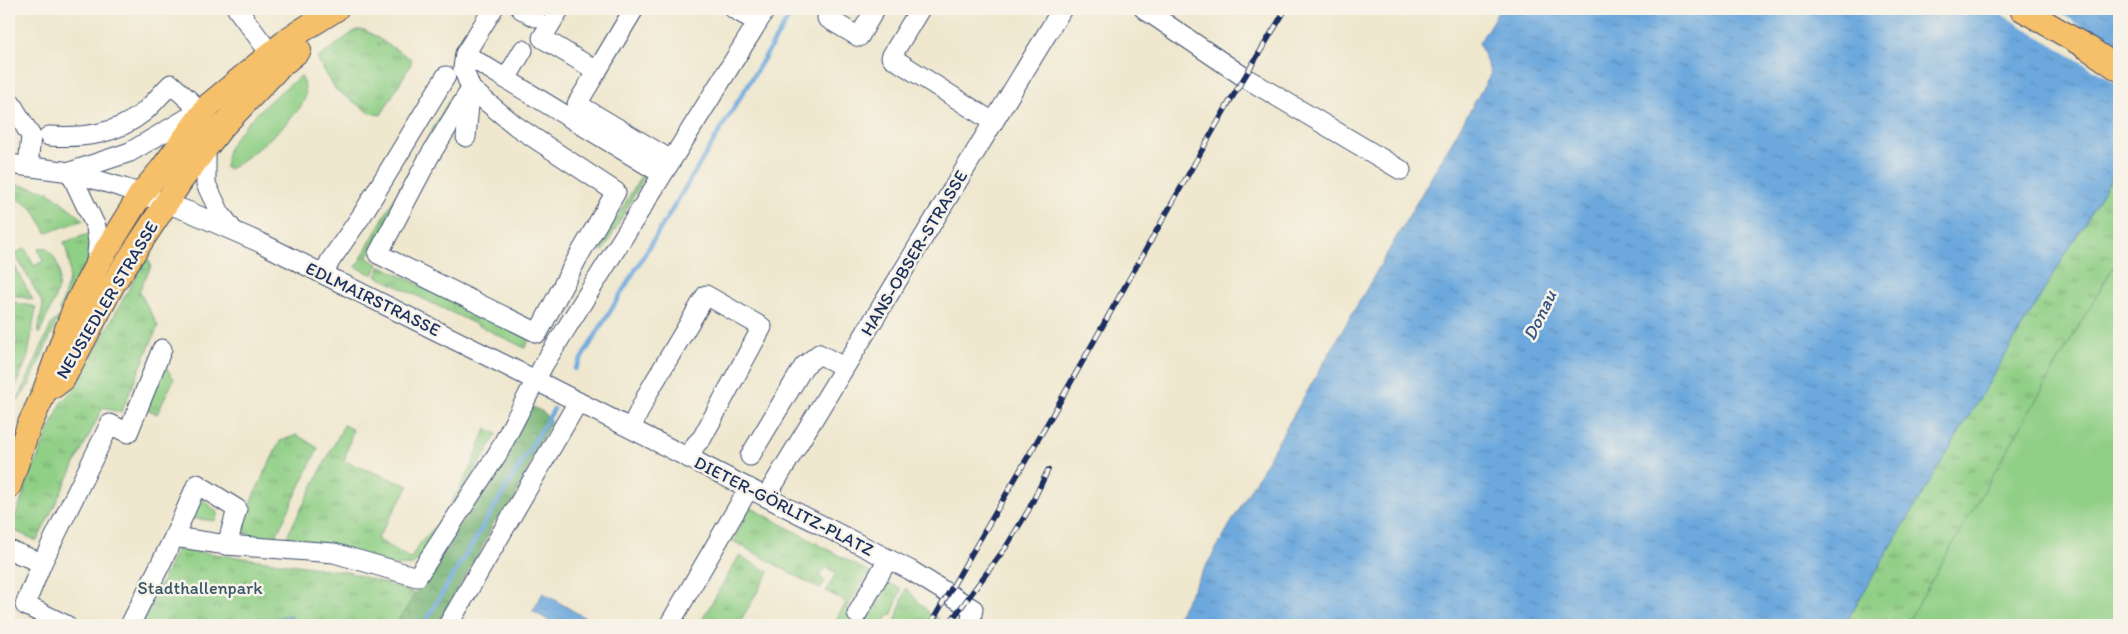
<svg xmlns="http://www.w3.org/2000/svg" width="2128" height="634" font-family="Itim,sans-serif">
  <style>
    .grass { fill: url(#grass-tufts); stroke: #567f72 }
    .forest { fill: url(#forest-crowns); stroke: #487068 }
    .garden { fill: #90cf86; stroke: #567f72 }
    .water { fill: url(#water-ripples); stroke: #446c9e }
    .pier { fill: #efe7ce }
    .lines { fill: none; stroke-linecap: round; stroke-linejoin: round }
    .stream { stroke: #6ca8dd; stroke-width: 4.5 }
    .minor-casing { stroke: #3b4b6f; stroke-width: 21 }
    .major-casing { stroke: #3b4b6f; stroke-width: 26 }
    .minor { stroke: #fff; stroke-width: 19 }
    .major { stroke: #f6c06b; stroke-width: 24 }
    .rail-casing { stroke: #1b2f5e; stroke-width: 5.5 }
    .rail { stroke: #f7f3e8; stroke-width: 4; stroke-dasharray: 11; stroke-linecap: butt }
    .labels { text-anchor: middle; stroke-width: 5; stroke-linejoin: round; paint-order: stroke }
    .street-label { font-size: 18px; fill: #1b2f5e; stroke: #f7f3e8 }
    .park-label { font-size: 18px; fill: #385768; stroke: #f7f3e8 }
    .water-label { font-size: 19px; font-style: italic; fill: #335384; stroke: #f7f3e8 }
  </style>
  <defs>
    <pattern id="grass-tufts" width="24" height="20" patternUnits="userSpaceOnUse" patternTransform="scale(1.25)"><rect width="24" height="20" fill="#90cf86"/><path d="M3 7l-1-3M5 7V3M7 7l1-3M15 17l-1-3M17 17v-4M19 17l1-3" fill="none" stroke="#75a871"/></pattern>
    <pattern id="forest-crowns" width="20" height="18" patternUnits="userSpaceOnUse" patternTransform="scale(1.25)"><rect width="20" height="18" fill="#74b273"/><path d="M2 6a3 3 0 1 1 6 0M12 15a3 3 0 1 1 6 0" fill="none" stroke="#5e9162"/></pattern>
    <pattern id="water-ripples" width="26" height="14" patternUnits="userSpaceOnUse" patternTransform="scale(1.25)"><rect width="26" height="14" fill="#6ca8dd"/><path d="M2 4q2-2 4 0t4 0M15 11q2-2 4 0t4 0" fill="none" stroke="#5889b6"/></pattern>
  </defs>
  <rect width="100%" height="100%" fill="#f7f3e8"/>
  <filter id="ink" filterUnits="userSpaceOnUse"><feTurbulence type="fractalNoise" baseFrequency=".02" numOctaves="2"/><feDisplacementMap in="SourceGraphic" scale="10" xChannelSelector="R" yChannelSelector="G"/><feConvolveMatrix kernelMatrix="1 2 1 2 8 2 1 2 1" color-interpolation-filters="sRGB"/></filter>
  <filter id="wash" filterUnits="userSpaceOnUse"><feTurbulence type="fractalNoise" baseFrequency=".0096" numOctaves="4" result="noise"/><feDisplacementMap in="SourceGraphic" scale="20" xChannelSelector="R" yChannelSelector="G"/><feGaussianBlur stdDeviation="1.12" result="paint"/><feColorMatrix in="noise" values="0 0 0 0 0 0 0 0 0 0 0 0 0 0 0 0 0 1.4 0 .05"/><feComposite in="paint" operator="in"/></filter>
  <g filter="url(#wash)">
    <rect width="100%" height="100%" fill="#efe7ce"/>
    <g class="grass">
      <path d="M356,30H365L411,59V64L381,115L370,113L336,90L317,59Z"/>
      <path d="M457,86L464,89L367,258L378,264L373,275L356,267Z"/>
      <path d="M2119,165V625H1844L1881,563Z"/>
      <path d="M642,174L645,176L603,251L594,246L595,242L601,245Z"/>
      <path d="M9,183L48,191L84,220L46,233C35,209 33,206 9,195Z"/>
      <path d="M89,234L90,248L87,266L66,308L59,311C69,281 74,273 64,242Z"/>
      <path d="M45,247C48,251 53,255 55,259C68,282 48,312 39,334L38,332L43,304L15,254L25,248L34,266L43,261L38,249Z"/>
      <path d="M9,256L33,300L9,294Z"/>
      <path d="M147,256L151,266L139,291L158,326L121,413L103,407L37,541L11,529L32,470L62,401L73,390Z"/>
      <path d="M381,266L530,338L525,348L376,276Z"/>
      <path d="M9,301L36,307L28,356L10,401L9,383L17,338L9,324Z"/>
      <path d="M59,317L29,385L18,400L52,323Z"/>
      <path d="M165,366L174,379L157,414L143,407L159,370Z"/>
      <path d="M344,425L353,430L344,461L409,486L377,539L411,559C419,541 430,534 441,519C460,491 475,461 486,428L497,434L429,546L413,565L396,566L284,542Z"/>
      <path d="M297,435L318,448L275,539L249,537L239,526L280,441Z"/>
      <path d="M198,495L218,513L215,521L188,518Z"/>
      <path d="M750,507L869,572L846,610L865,622L887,582L901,589L892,614L888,615L884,625H833L846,602L826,591L836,573L826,567L819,575L825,581L820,589L733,541Z"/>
      <path d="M177,549L348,572L450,604L437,625H141Z"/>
      <path d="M739,556L769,572L738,625H699Z"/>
      <path d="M906,588L930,614L939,619L935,625H894Z"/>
    </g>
    <path class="forest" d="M527,404L543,412L551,422L537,447L514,501L494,522L480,552L436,625H395L429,572L449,547L457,528L470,513L478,491Z"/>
    <g class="garden">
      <path d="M301,76C305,84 307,92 304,101C295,120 247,159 229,169L225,167C226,161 226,154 229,148C241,124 279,92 301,76Z"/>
      <path d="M2119,257V625H1906Z"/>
    </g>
    <g class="water">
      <path d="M1500,9H2119V165L1844,625H1172L1491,74L1479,43Z"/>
      <path d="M543,593L587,619L583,625H556L533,611Z"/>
      <path d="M290,615L298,625H246L248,624Z"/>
    </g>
    <path class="pier" d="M1993,9H2054L2119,50V85Z"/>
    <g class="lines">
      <g class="stream">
        <path d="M575,369L794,9"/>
        <path d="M423,625L554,409"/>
      </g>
    </g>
  </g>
  <g filter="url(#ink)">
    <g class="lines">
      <defs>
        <g id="minor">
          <path d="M237,9L278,64"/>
          <path d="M493,9L465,54L662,174"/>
          <path d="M521,9L535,17"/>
          <path d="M558,9L559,10L542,38L597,71L577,104L671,160"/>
          <path d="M734,9L757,22"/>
          <path d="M832,9L827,18L859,37L875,9"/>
          <path d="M920,9L891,57L993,122"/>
          <path d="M1144,9L1244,77L1401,170"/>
          <path d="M465,54L463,68L471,89L429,157L378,254L538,333L578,257L616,192L516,126L471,89"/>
          <path d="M597,71L634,9"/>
          <path d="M506,79L523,50"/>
          <path d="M9,100L31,136L28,166"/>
          <path d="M49,136C82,138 116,135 144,112C153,104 162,93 171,84L190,101L197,112"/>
          <path d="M466,137L470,95"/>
          <path d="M206,148V184L220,213L233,230"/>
          <path d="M9,164L70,172L124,188L190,212L261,243L535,380L910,570L973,609L970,625"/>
          <path d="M70,172L130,152L203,109"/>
          <path d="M70,172L96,227L98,243L96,265"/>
          <path d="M324,274L330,261L362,215L446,76"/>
          <path d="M631,428L649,391L706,295L762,327L702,438L696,444L689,458"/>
          <path d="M750,456L804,366L819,354L844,367"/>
          <path d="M766,497L1062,9"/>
          <path d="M174,537L197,484L237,509L227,545"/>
          <path d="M9,550L42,563L25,605L66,625"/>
          <path d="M42,563L110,424L128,433L162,349"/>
          <path d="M857,614L888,559"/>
          <path d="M130,625L174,537L227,545L334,553L417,577L498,453L544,364L766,9"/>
          <path d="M448,625L578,402"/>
          <path d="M669,625L749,488"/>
        </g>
        <g id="major">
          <path d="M2022,9L2088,48L2119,69"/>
          <path d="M54,386L63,379L113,284L182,179L221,128L280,66L299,50"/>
          <path d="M9,486L28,428L44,393L75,307L95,268L141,194L162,169L209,105L290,38L336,9"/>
        </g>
      </defs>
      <use href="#minor" class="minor-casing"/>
      <use href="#major" class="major-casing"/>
      <use href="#minor" class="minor"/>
      <use href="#major" class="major"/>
      <defs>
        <g id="rail">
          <path d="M930,625L1054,412L1227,106L1286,9"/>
          <path d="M948,625L1006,547L1028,511L1048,470"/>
        </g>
      </defs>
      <use href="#rail" class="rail-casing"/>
      <use href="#rail" class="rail"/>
    </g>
  </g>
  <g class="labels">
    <g class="street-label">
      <text transform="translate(914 253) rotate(-59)" y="6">HANS-OBSER-STRASSE</text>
      <text transform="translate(373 299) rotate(26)" y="6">EDLMAIRSTRASSE</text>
      <text transform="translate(107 300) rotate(-59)" y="6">NEUSIEDLER STRASSE</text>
      <text transform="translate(784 506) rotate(27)" y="6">DIETER-GÖRLITZ-PLATZ</text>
    </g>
    <g class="park-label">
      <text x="200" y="594">Stadthallenpark</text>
    </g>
    <g class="water-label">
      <text transform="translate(1539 315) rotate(-64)" y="7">Donau</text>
    </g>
  </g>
  <rect width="2128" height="634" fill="none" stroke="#f7f3e8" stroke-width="30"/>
</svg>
